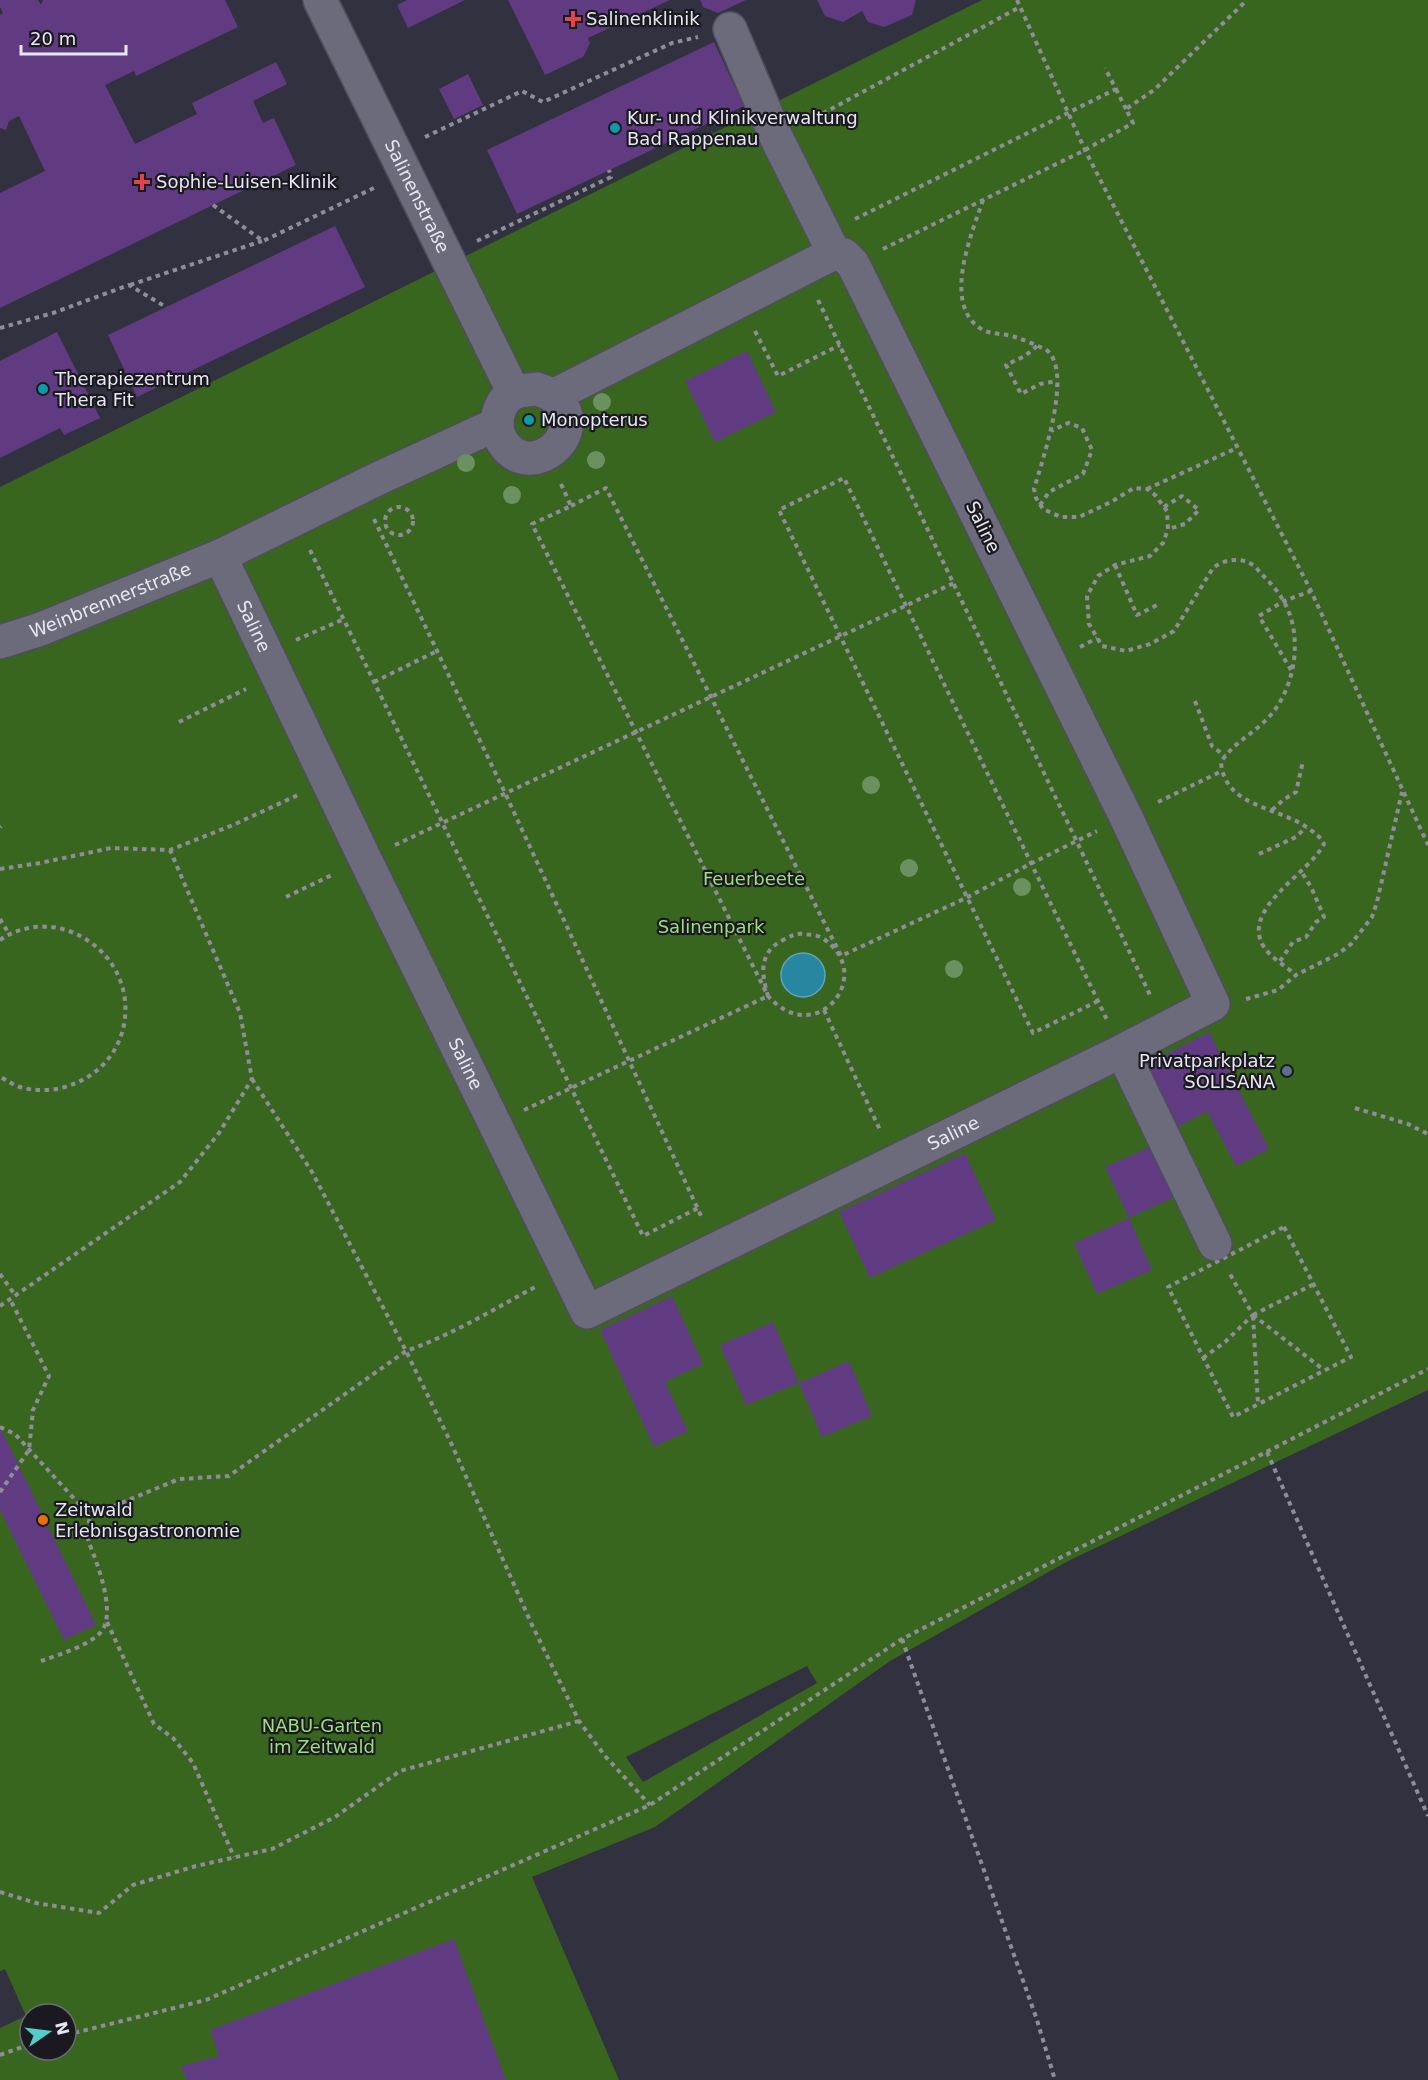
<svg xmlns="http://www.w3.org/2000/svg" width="1428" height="2080" font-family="'DejaVu Sans',sans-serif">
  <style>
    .green { fill: #39661f; fill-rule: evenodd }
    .water { fill: #2787a0; stroke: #61a4b8; stroke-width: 1.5 }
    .building { fill: #603b81 }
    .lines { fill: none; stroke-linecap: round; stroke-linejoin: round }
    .street-casing { stroke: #504e5b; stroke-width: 36 }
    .path { stroke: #8e8d99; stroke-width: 4; stroke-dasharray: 4.5 4.5; stroke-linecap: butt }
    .street { stroke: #6c6b7b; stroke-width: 33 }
    .tree { fill: #6c9161 }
    .health-dot { fill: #e0444e; stroke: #1a1920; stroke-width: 2 }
    .culture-dot { fill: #0f9aa8; stroke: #1a1920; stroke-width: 2 }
    .service-dot { fill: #5c6f8a; stroke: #1a1920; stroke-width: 2 }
    .food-dot { fill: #e8710a; stroke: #1a1920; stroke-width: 2 }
    .labels { text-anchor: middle; stroke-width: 4.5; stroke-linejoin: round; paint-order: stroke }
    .poi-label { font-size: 18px; fill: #e8e7f1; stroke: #1a1920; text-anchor: start }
    .street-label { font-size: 18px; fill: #e8e7f1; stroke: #1a1920 }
    .park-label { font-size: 18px; fill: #9cdf7c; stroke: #1a1920 }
  </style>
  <rect width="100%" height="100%" fill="#32313f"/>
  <path class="green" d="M982,0H1428V1390L1068,1561L890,1661L655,1827L532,1877L619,2080H0V2028L26,2016L5,1969L0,1971V487ZM807,1666L817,1683L643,1782L626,1757ZM30,2014H66V2050H30Z"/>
  <circle class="water" cx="803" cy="975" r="22"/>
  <g class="building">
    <path d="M0,0H38L41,5L43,0H225L238,27L136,76L134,71L105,85L135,144L197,114L192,103L276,62L287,84L253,101L263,123L274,118L296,165L0,308V193L45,171L19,116L9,121L6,130L0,128V15L3,13L0,7Z"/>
    <path d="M407,0H465L408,28L397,5Z"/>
    <path d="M508,0H670L588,38L590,43L583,57L545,75Z"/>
    <path d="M700,0H746L718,13L703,7Z"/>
    <path d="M817,0H916L912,15L884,27L868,22L862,11L843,22L825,16Z"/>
    <path d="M714,42L744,106L517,214L487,150Z"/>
    <path d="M468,74L483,105L454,119L439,89Z"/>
    <path d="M335,226L365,287L137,397L108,335Z"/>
    <path d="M57,332L100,418L64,435L60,428L0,458V361Z"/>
    <path d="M747,351L776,412L715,442L685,381Z"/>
    <path d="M1209,1032L1269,1149L1236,1166L1207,1111L1168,1132L1136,1070Z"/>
    <path d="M1154,1145L1177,1196L1129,1218L1105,1167Z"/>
    <path d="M965,1153L996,1220L870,1278L839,1212Z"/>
    <path d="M1129,1218L1152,1270L1097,1294L1074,1243Z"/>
    <path d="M672,1296L703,1364L665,1382L688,1431L654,1447L600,1330Z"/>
    <path d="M773,1322L799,1383L746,1405L720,1345Z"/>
    <path d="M849,1361L872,1416L822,1437L799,1383Z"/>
    <path d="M0,1427L96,1625L64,1640L0,1510Z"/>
    <path d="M454,1939L506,2080H187L181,2066L219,2056L210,2030Z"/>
  </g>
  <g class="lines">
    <defs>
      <g id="street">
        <path id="s1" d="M320,0L514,393"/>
        <path d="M730,29L777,139L834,253"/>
        <path d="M537,389C542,391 550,393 554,397C594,432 529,486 502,441C492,426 498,401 514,393C521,390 530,390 537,389Z"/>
        <path id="s2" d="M220,556L365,859L587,1312L1122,1051L1213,1004L1126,817L853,264L844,255L834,253L553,396"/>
        <path id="s3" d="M0,642L41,629L220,556L377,479L497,424"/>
        <path d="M1122,1051L1215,1244"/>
      </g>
    </defs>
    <use href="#street" class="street-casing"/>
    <g class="path">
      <path d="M1017,0L1085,150L1311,591L1428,845"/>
      <path d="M1116,89L1126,109"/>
      <path d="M807,122L1020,7"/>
      <path d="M425,137L522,91L543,102L672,43L698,37"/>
      <path d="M983,200C972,233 942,303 980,328C989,335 1004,333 1015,337C1025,340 1035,345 1045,349C1075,368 1042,461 1034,489L1036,498L1043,509L1061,517H1079L1111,502L1134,488L1147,489L1155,495L1167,511L1168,529L1163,543L1150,556L1115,565L1098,576L1087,596L1089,624L1102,646L1126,651L1150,644L1174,631L1213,568C1225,558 1247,556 1258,570C1267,580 1278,590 1284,602C1304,636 1295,690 1268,718C1253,734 1233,743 1221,762C1224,807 1279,807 1308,828C1315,833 1321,837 1324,844C1310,873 1239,909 1264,947C1271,958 1286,966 1296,975"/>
      <path d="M213,205L263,241L374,188"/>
      <path d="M855,219L1116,89L1105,68"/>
      <path d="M477,241L611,177L609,170"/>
      <path d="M883,249L1085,150L1133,123L1126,109L1154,90L1247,0"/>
      <path d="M130,285L262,241"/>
      <path d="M818,300L1151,997"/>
      <path d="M0,328L53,313L129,285L166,307"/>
      <path d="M755,331L778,376L840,345"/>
      <path d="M1037,346L1025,356L1006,365L1021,394L1040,384L1057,381"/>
      <path d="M561,484L571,506L532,524L768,996C817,1051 878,973 822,938C818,935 810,935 804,934C796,933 791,936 783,940C759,952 761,973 768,996"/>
      <path d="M1147,489L1237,448"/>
      <path d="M1040,505L1049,492L1083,474L1092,450L1082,428L1068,423L1051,431"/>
      <path d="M571,506L606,488L841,956L966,898L1030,864L1097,831"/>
      <circle cx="399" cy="521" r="14"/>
      <path d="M1164,507L1182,496L1199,510L1185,524L1168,529"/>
      <path d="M374,519L505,793L702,1218"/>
      <path d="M310,550L643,1236L698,1208"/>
      <path d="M1115,565L1137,615L1157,605"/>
      <path d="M296,640L344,619"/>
      <path d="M1080,647L1097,638"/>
      <path d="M1291,670L1259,616L1284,601L1311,591"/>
      <path d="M374,682L437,651"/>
      <path d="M1195,701L1212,746L1225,756"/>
      <path d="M179,722L246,689"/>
      <path d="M1158,802L1222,771"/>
      <path d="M1272,810L1283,800L1296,792L1303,761"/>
      <path d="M0,827L1,826"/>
      <path d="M395,845L954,583"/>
      <path d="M1259,854L1296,837L1306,827"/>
      <path d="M0,869L40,863L111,848L170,850L233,825L298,795"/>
      <path d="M286,897L334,874"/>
      <path d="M0,919L9,934"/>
      <path d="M0,940C20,926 47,923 69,931C148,961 143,1068 61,1088C49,1091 33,1091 20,1087C13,1085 7,1080 0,1077"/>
      <path d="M1280,961L1293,942L1306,937L1316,922L1324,917L1311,887L1301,871"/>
      <path d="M1246,999L1278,990L1296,975L1338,954L1351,944L1362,930L1372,917L1377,902L1402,792"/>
      <path d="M1098,1001L1033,1033L779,510L844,478L1098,1001L1107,1020"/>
      <path d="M824,1010L881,1132"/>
      <path d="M252,1079L312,1172L406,1351L452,1445L532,1625L579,1721L605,1756L650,1805"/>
      <path d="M1355,1108L1408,1124L1428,1134"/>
      <path d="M524,1110L768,996"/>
      <path d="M1284,1227L1351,1357L1233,1417L1168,1287Z"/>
      <path d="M0,1274L15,1295"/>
      <path d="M0,1306L180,1182L219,1133L252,1079L240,1013L170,850"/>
      <path d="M1253,1315L1324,1370"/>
      <path d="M1253,1315L1314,1284"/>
      <path d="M1253,1316L1258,1404"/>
      <path d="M1203,1358L1225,1342L1253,1315L1230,1274"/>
      <path d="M0,1427L15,1434L90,1516L179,1479L229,1476L406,1351C452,1335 494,1309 537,1286"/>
      <path d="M1267,1452L1428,1816"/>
      <path d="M0,1492L29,1450L33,1410L49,1376L10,1299"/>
      <path d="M107,1622L154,1724L173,1738L193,1763L234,1857"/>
      <path d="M902,1639L1037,2020L1055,2080"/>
      <path d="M41,1661C60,1654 86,1647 100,1633C115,1618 102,1578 96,1561C88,1538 85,1542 90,1516"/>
      <path d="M0,1892L36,1903L99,1913L133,1885L196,1866L272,1849L335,1817L400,1771L579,1721"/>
      <path d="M66,2035L206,2000L650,1805L902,1639L1428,1369"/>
      <path d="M0,2055L30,2044"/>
    </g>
    <use href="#street" class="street"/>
  </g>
  <g class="tree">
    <circle cx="602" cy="402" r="9"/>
    <circle cx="596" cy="460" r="9"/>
    <circle cx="466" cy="463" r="9"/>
    <circle cx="512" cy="495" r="9"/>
    <circle cx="871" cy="785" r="9"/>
    <circle cx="909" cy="868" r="9"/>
    <circle cx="1022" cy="887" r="9"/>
    <circle cx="954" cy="969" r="9"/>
  </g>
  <g class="health-dot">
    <path d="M570 10h6v6h6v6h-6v6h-6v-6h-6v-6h6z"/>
    <path d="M139 173h6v6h6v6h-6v6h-6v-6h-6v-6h6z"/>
  </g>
  <g class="culture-dot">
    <circle cx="615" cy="128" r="6"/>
    <circle cx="43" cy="389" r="6"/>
    <circle cx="529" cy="420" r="6"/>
  </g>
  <circle class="service-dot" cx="1287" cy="1071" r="6"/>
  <circle class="food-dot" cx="43" cy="1520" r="6"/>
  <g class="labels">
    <g class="poi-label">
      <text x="586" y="25">Salinenklinik</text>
      <text x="627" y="124">Kur- und Klinikverwaltung<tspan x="627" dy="21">Bad Rappenau</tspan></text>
      <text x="156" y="188">Sophie-Luisen-Klinik</text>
      <text x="55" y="385">Therapiezentrum<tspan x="55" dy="21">Thera Fit</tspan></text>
      <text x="541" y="426">Monopterus</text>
      <text x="1275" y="1067" text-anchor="end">Privatparkplatz<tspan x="1275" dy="21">SOLISANA</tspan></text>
      <text x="55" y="1516">Zeitwald<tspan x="55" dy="21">Erlebnisgastronomie</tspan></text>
    </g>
    <g class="street-label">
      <text dy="6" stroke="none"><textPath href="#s1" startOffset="219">Salinenstraße</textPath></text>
      <text transform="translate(983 527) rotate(64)" y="6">Saline</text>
      <text dy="6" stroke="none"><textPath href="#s3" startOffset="118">Weinbrennerstraße</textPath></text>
      <text dy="6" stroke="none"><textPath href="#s2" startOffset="78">Saline</textPath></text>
      <text dy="6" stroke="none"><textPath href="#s2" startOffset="564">Saline</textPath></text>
      <text dy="6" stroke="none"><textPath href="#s2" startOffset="1248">Saline</textPath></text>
    </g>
    <g class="park-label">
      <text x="754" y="885">Feuerbeete</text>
      <text x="711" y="933">Salinenpark</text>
      <text x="322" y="1732">NABU-Garten<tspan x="322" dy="21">im Zeitwald</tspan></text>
    </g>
  </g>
  <g transform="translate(48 2032) rotate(76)"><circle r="28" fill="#1a1920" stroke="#6c6b74" stroke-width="1.5"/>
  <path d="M0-4.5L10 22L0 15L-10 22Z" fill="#54cdc8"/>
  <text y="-9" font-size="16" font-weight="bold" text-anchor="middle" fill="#e8e7f1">N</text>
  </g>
  <path d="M21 45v9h105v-9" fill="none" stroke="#e8e7f1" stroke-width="3"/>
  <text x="30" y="45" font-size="18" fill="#e8e7f1" stroke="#1a1920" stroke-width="4.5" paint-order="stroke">20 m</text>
</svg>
